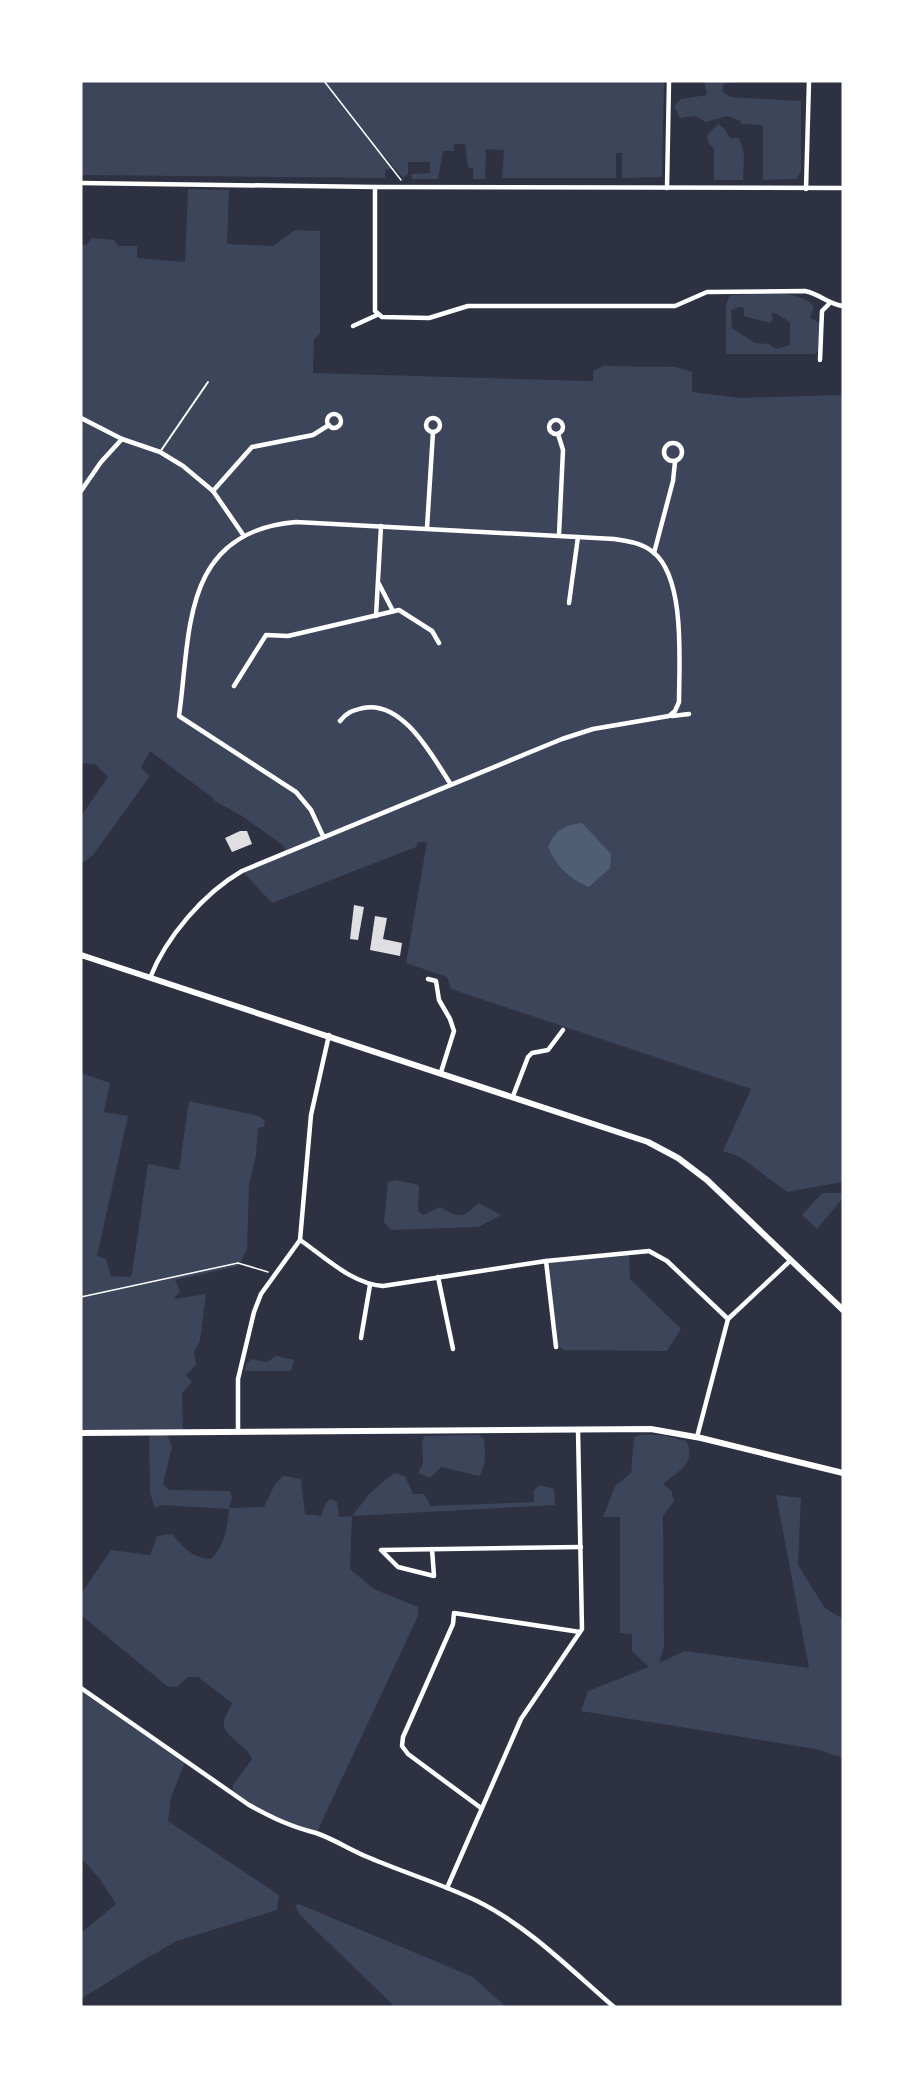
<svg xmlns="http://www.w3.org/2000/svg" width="924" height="2088" font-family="Figtree,sans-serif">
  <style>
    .green { fill: #3c4559; fill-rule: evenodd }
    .water { fill: #4f5d75 }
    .building { fill: #e0e0e3 }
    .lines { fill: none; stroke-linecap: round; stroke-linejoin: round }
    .path { stroke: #fff; stroke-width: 1.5 }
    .service { stroke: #fff; stroke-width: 2 }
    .minor { stroke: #fff; stroke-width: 4.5 }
    .secondary { stroke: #fff; stroke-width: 6 }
  </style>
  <rect width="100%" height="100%" fill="#2d3142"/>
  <g class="green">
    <path d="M81,81H664L662,177L622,178V153H616V178H502L504,150L486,149L485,179H473V168H468L465,144H454V151H443L438,179H412L411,174L430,173V162H408V174L403,178L381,152L392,169L385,170V178L81,175Z"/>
    <path d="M704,81H745L723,84V92L730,97L801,101V170L797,179L763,180V125L741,124V121L727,116L706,122L695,116L680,118L674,106L681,99L707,95Z"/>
    <path d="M718,124L724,128L730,138H739L744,153L743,180H714V149L708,142L707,135Z"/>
    <path d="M188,189L229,190L227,244L273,246L295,230L320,231V334L314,339L313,373L588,381H593V371L603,366L676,367L692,372V392L740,398L843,395V1182L787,1192L740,1157L723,1151L751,1089L451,989L447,977L406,963L427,842H418L416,847L272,903L242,871L285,852L284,846L242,816L213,800V798L150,751L141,768L150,776L93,855L81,864V816L108,777L95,764L81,763V244L86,245L92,238L114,240L118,246H137V258L185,262Z"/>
    <path d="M730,295C755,295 794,287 814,306L810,318L820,323L818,352L815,354H726V304ZM740,307L744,308V316L770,323L773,319L771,314L775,313L790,322V345L776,349L769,344L755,343L732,328L731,310Z"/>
    <path d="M81,1073L110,1083L104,1112L128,1116L97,1256L106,1259L111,1276L130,1277L132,1274L148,1164L179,1170L189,1101L259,1116L265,1121L264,1127L258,1128L256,1155L249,1186L247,1249L239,1266L175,1280L180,1291L174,1299L206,1294L200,1340L194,1352L196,1365L186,1375L192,1382L182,1393L183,1432H166L172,1447L163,1484L169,1490L230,1491L232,1498L229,1508L264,1507L275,1484L283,1476L301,1479L305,1514L321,1516L326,1503L330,1499L337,1502L339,1517L352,1516L371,1492L394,1473L405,1476L413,1494H424L431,1506L534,1502V1490L540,1485L554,1489L555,1505L352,1516L350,1569L374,1589L418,1607V1616L316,1834C285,1828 259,1810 232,1793L233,1785L252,1759C248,1746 221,1736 224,1721C225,1716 230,1709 232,1703L198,1677H188L177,1687L167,1686L81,1615V1594L111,1550L150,1555L157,1536L172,1534C184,1548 192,1558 211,1559C225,1545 227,1528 229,1509L161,1505L155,1508L150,1493L149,1432L81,1433Z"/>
    <path d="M396,1180L419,1185L418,1211L423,1215L440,1207C460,1218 461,1219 479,1203L501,1215L478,1227L391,1230L384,1222L388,1182Z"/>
    <path d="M822,1193H843V1198L817,1229L802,1215Z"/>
    <path d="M629,1251L630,1279L681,1329L667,1351L563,1350L562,1348L556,1347L546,1261Z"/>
    <path d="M276,1356L294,1360L291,1371H245L247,1363L252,1359L267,1362Z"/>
    <path d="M479,1435L484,1439C485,1450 487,1467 479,1476L441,1467L430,1478L418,1473L423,1463L422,1440L425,1436Z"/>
    <path d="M640,1435H661L686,1441C697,1462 679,1471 663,1484L671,1490L674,1501L663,1516L664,1647L659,1663L685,1651L809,1668L776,1495L801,1498L798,1565L825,1608L843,1619V1758L816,1749L581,1711L588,1691L649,1667L632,1651V1634L620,1633V1517H603L615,1486L631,1473L634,1437Z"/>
    <path d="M81,1688L186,1760L171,1797L168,1821L279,1895L277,1910L177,1941L151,1956L146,1949L150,1956L81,1999V1933L116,1904L99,1878L81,1858Z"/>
    <path d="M299,1904L473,1977L506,2007H395L300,1915L295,1905Z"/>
  </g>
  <path class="water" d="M582,823L611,854L610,868L589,887C570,880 556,866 548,847C555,830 564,825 582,823Z"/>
  <g class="building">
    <path d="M240,831H247L252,844L232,852L225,838Z"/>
    <path d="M354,905L364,907L358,940L350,939Z"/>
    <path d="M375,916L387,918L383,939L402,943L400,956L370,950Z"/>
  </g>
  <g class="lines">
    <g class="path">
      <path d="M324,81L401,180"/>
      <path d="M81,1297L238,1263L268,1272"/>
    </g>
    <path class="service" d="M160,452L208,382"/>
    <g class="minor">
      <path d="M81,183L375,187L843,188"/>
      <path d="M375,187V311L382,317L429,318L468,306H675L707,292L805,291C820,294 828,304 843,306"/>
      <path d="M667,188L669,81"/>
      <path d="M806,189L809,81"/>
      <path d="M353,326L377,315"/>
      <path d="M820,360L822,311L829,304"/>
      <circle cx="334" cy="421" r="7"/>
      <circle cx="433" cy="425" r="7"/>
      <path d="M81,418L122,439L160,452L183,466L213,491L244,536"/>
      <circle cx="556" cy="427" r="7"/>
      <path d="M558,434L563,450L559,535"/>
      <circle cx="673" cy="452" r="9"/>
      <path d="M81,491L101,462L122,439"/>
      <path d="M213,491L252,447L313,435L329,425"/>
      <path d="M427,528L433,432"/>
      <path d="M654,553L673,481L675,462"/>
      <path d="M379,584L393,611"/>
      <path d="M569,603L578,537"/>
      <path d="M376,616L381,526"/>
      <path d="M234,686L266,635L288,636L399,610L432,631L439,643"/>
      <path d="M672,716L689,714"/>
      <path d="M340,721C347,712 352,711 363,708C403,700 432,756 450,783"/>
      <path d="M150,978C166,937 204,893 242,871L562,739L593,729L669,716L675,711L679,702C679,664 686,578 653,552C642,543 628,541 614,539L296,522C181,532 191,631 179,716L296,792L311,810L323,836"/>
      <path d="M428,979L436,981L439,1000L450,1019L454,1031L441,1072"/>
      <path d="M513,1096L528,1057L532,1053L548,1050L563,1030"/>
      <path d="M300,1240C325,1257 352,1284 383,1286L546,1261L649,1251L667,1261L728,1319"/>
      <path d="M546,1261L556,1347"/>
      <path d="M438,1277L453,1349"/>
      <path d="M361,1338L370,1285"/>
      <path d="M238,1431V1379L254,1312L261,1294L300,1240L311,1115L329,1035"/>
      <path d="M697,1437L728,1319L791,1260"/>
      <path d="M432,1549L434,1576L398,1567L381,1550L581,1547"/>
      <path d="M81,1688L249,1805C273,1818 289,1826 316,1833C334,1839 352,1851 370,1858C405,1873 442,1884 477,1901C528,1926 571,1970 614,2007"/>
      <path d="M481,1808L408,1754L402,1746L403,1737L453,1624L454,1613L580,1632"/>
      <path d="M447,1888L521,1719L582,1629L578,1430"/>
    </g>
    <g class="secondary">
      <path d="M81,955L648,1142L678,1158L707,1180L843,1310"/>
      <path d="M81,1433L651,1429L701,1438L843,1473"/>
    </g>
  </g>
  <rect width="924" height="2088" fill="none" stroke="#ffffff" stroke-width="165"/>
</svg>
